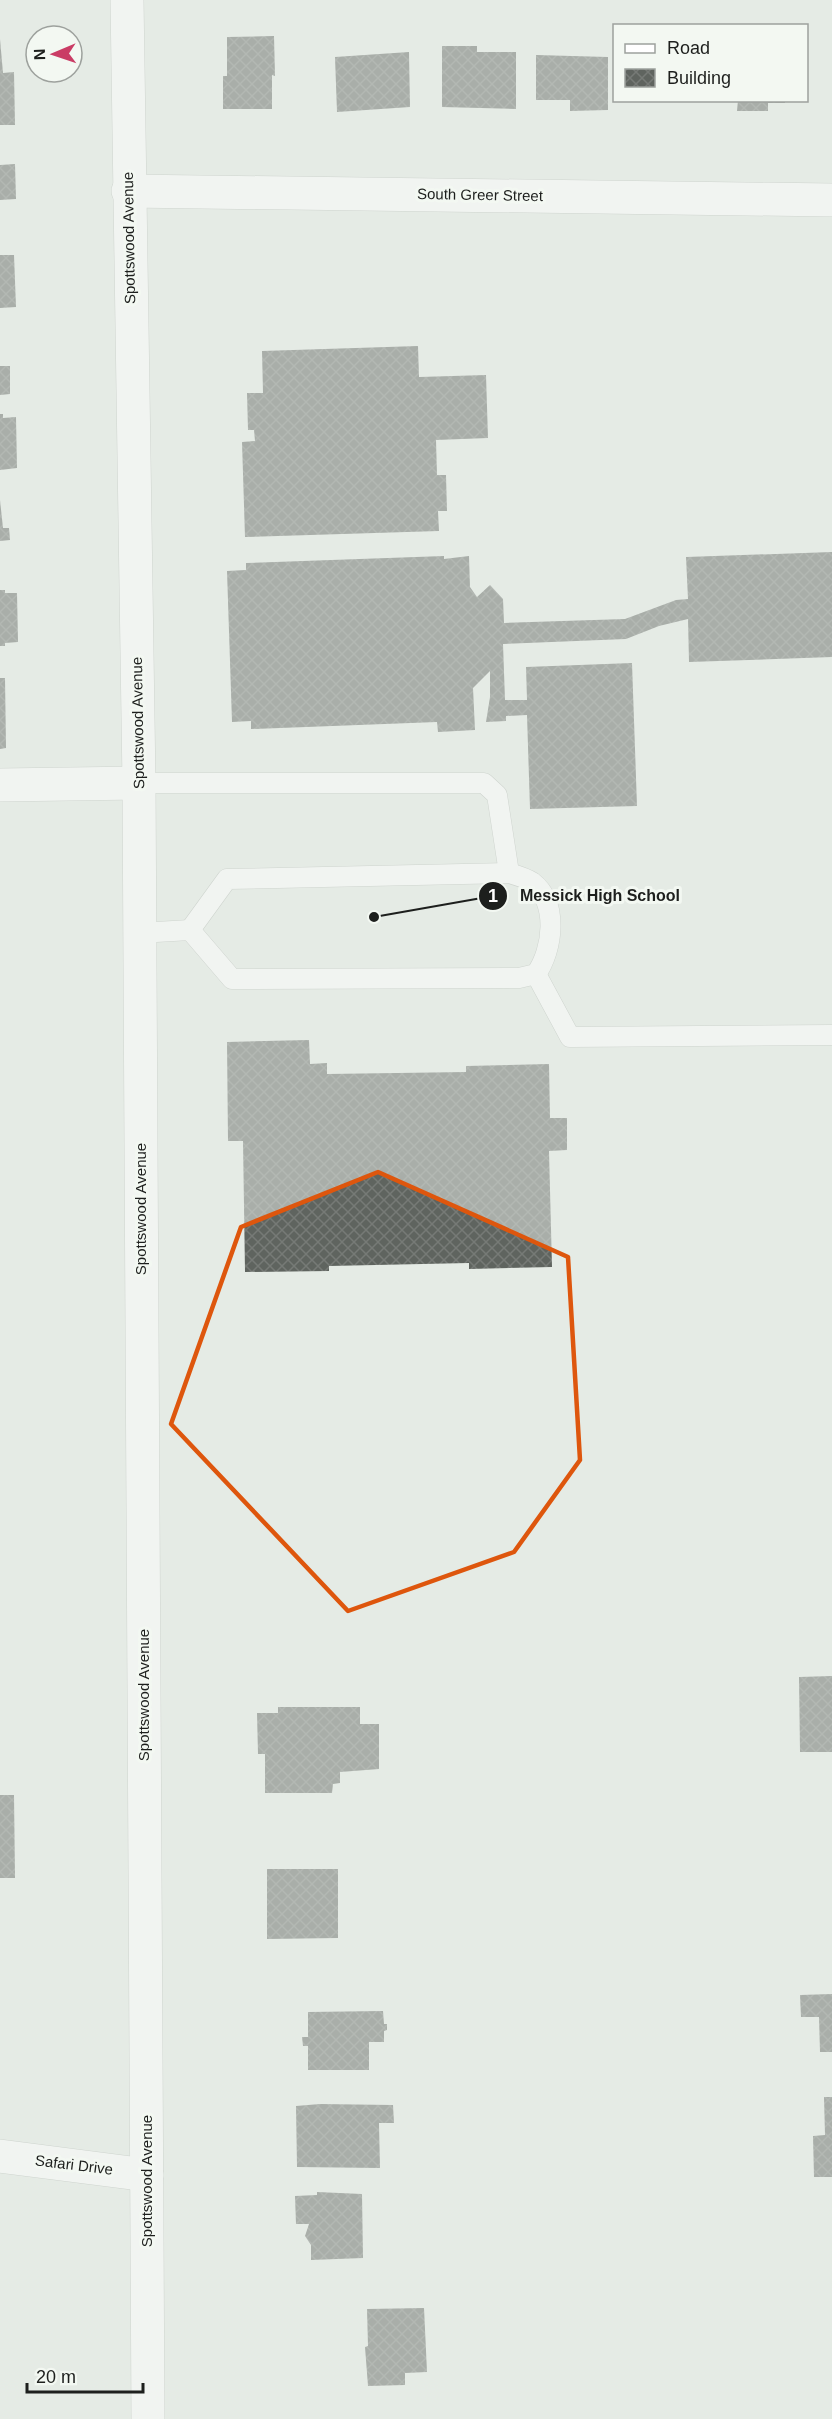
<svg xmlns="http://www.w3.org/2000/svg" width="832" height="2419" font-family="Helvetica,sans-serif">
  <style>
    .building { fill: url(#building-cross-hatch) }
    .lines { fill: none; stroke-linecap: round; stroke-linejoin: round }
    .service-casing { stroke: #b3b9b3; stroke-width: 21 }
    .minor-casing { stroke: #b3b9b3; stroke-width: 34 }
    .tertiary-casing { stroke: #b3b9b3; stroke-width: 34 }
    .service { stroke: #fff; stroke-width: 20 }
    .minor { stroke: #fff; stroke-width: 33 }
    .tertiary { stroke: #fff; stroke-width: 33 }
    .marked { fill: none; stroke: #de560d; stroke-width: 4.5; stroke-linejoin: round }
    .labels { text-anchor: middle; stroke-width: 6; stroke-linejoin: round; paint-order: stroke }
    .street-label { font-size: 15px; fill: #1d1f1d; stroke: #f3f8f2 }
    .leader { fill: none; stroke: #1d1f1d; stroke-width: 2 }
    .callout-dot { fill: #1d1f1d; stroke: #f3f8f2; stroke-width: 2 }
    .mark-label { font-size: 18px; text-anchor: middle; font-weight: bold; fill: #fff }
    .callout-label { font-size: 16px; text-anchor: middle; font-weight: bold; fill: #1d1f1d; stroke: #f3f8f2; stroke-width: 6; stroke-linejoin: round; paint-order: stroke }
  </style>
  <defs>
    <pattern id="building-cross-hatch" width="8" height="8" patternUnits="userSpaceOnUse" patternTransform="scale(1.5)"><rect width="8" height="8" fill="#5f645f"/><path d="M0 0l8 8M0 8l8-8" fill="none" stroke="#767a76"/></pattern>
  </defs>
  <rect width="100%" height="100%" fill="#e5ebe5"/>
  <g class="building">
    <path d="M274,36L275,76L272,75V109H223V76H227V37Z"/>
    <path d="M0,39L3,73L14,72L15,125H0Z"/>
    <path d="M442,46H477V52H516V109L442,107Z"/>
    <path d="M409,52L410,107L337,112L335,57Z"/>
    <path d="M536,55L608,57V110L570,111V100H536Z"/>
    <path d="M738,100H785V103H768V111H737Z"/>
    <path d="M15,164L16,199L0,200V165Z"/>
    <path d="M0,255H14L16,307L0,308Z"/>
    <path d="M418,346L419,377L486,375L488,438L436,440L437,475H446L447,511H438L439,531L245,537L242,442L255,441L254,430H248L247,393H263L262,351Z"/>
    <path d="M0,366H10V394L0,395Z"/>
    <path d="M0,414H3V418L16,417L17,468L0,470Z"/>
    <path d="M0,500L3,528H9L10,540L0,541Z"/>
    <path d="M832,552V657L689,662L688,619L659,626L626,639L503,644L505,700H527L526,667L632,663L637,806L530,809L527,715L506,716V721L486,722L490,697V671L473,688L475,730L438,732L437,722L251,729V721L232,722L227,571L246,570V563L444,556V559L469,556L470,587L477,597L490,585L503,599L504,623L625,619L676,600L688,599L686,557Z"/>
    <path d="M0,590H5V593H17L18,642L5,643V646H0Z"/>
    <path d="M0,678H5L6,748L0,749Z"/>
    <path d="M309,1040L310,1064L327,1063V1074L466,1072V1066L549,1064L550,1118H567V1150L549,1151L552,1267L469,1269V1263L329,1266V1271L245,1272L243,1141H228L227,1042Z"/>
    <path d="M832,1676V1752H800L799,1677Z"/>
    <path d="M278,1707H360V1724H379V1769L340,1772V1783L333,1784L332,1793H265V1754H258L257,1713H278Z"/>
    <path d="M0,1795H14L15,1878H0Z"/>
    <path d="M267,1869H338V1938L267,1939Z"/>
    <path d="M832,1994V2052H820L819,2017H801L800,1995Z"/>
    <path d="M383,2011L384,2024H387V2030L384,2031V2042H369V2070H308V2046H303L302,2037H308V2012Z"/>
    <path d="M824,2097H832V2177H814L813,2136L825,2135Z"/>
    <path d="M320,2104L393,2105L394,2123H379L380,2168L297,2167L296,2106Z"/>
    <path d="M317,2192L362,2194L363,2258L311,2260V2245L305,2236L309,2224H296L295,2196L317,2195Z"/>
    <path d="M424,2308L427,2372L405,2373V2385L368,2386L365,2347L368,2346L367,2309Z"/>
  </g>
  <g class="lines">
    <defs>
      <g id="service">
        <path d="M139,783H484L497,795L509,873"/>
        <path d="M509,873C516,875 526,878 532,882C559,903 553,950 536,974L519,978L232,979L190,930L227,879Z"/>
        <path d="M139,933L190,930"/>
        <path d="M536,974L570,1037L832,1035"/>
      </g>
      <g id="minor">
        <path d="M128,191L832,200"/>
        <path d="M0,785L139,783"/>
        <path d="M0,2156L147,2175"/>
      </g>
      <path id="tertiary" d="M127,0L139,783L148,2419"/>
    </defs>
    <use href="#service" class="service-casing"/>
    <use href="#minor" class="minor-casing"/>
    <use href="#tertiary" class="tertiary-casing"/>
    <use href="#service" class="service"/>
    <use href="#minor" class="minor"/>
    <use href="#tertiary" class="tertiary"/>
  </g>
  <path d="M0 0H832V2419H0ZM378,1172L568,1257L580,1460L514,1552L348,1611L171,1424L241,1227Z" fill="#e5ebe5" fill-opacity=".55" fill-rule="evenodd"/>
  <path class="marked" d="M378,1172L568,1257L580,1460L514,1552L348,1611L171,1424L241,1227Z"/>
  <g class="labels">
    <g class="street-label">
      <text transform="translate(480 195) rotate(1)" y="5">South Greer Street</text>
      <text transform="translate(129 238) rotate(-91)" y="5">Spottswood Avenue</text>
      <text transform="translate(138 723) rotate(-91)" y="5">Spottswood Avenue</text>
      <text transform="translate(141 1209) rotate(-90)" y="5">Spottswood Avenue</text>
      <text transform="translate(144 1695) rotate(-90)" y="5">Spottswood Avenue</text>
      <text transform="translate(74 2165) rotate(7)" y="5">Safari Drive</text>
      <text transform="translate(147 2181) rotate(-90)" y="5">Spottswood Avenue</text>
    </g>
  </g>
  <path class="leader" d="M374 917L493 896"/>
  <g class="callout-dot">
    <circle cx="374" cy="917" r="6"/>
    <circle cx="493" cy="896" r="15"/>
  </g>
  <g class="mark-label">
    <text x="493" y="902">1</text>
  </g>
  <g class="callout-label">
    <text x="600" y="901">Messick High School</text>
  </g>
  <rect x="613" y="24" width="195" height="78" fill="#f3f8f2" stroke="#9da19d" stroke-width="1.5"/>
  <rect x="625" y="44" width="30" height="9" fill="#ffffff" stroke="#9da19d" stroke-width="1.5"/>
  <text x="667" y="54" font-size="18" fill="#1d1f1d">Road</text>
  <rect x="625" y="69" width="30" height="18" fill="url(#building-cross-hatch)" stroke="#9da19d" stroke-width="1.5"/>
  <text x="667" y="84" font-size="18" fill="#1d1f1d">Building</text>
  <g transform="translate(54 54) rotate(268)"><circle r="28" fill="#f3f8f2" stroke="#9da19d" stroke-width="1.5"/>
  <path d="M0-4.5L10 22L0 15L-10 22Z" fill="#ca3c65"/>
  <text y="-9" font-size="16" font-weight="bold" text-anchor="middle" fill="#1d1f1d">N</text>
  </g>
  <path d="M27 2383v9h116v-9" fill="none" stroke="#1d1f1d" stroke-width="3"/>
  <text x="36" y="2383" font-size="18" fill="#1d1f1d" stroke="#f3f8f2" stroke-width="4.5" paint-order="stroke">20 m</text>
</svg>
